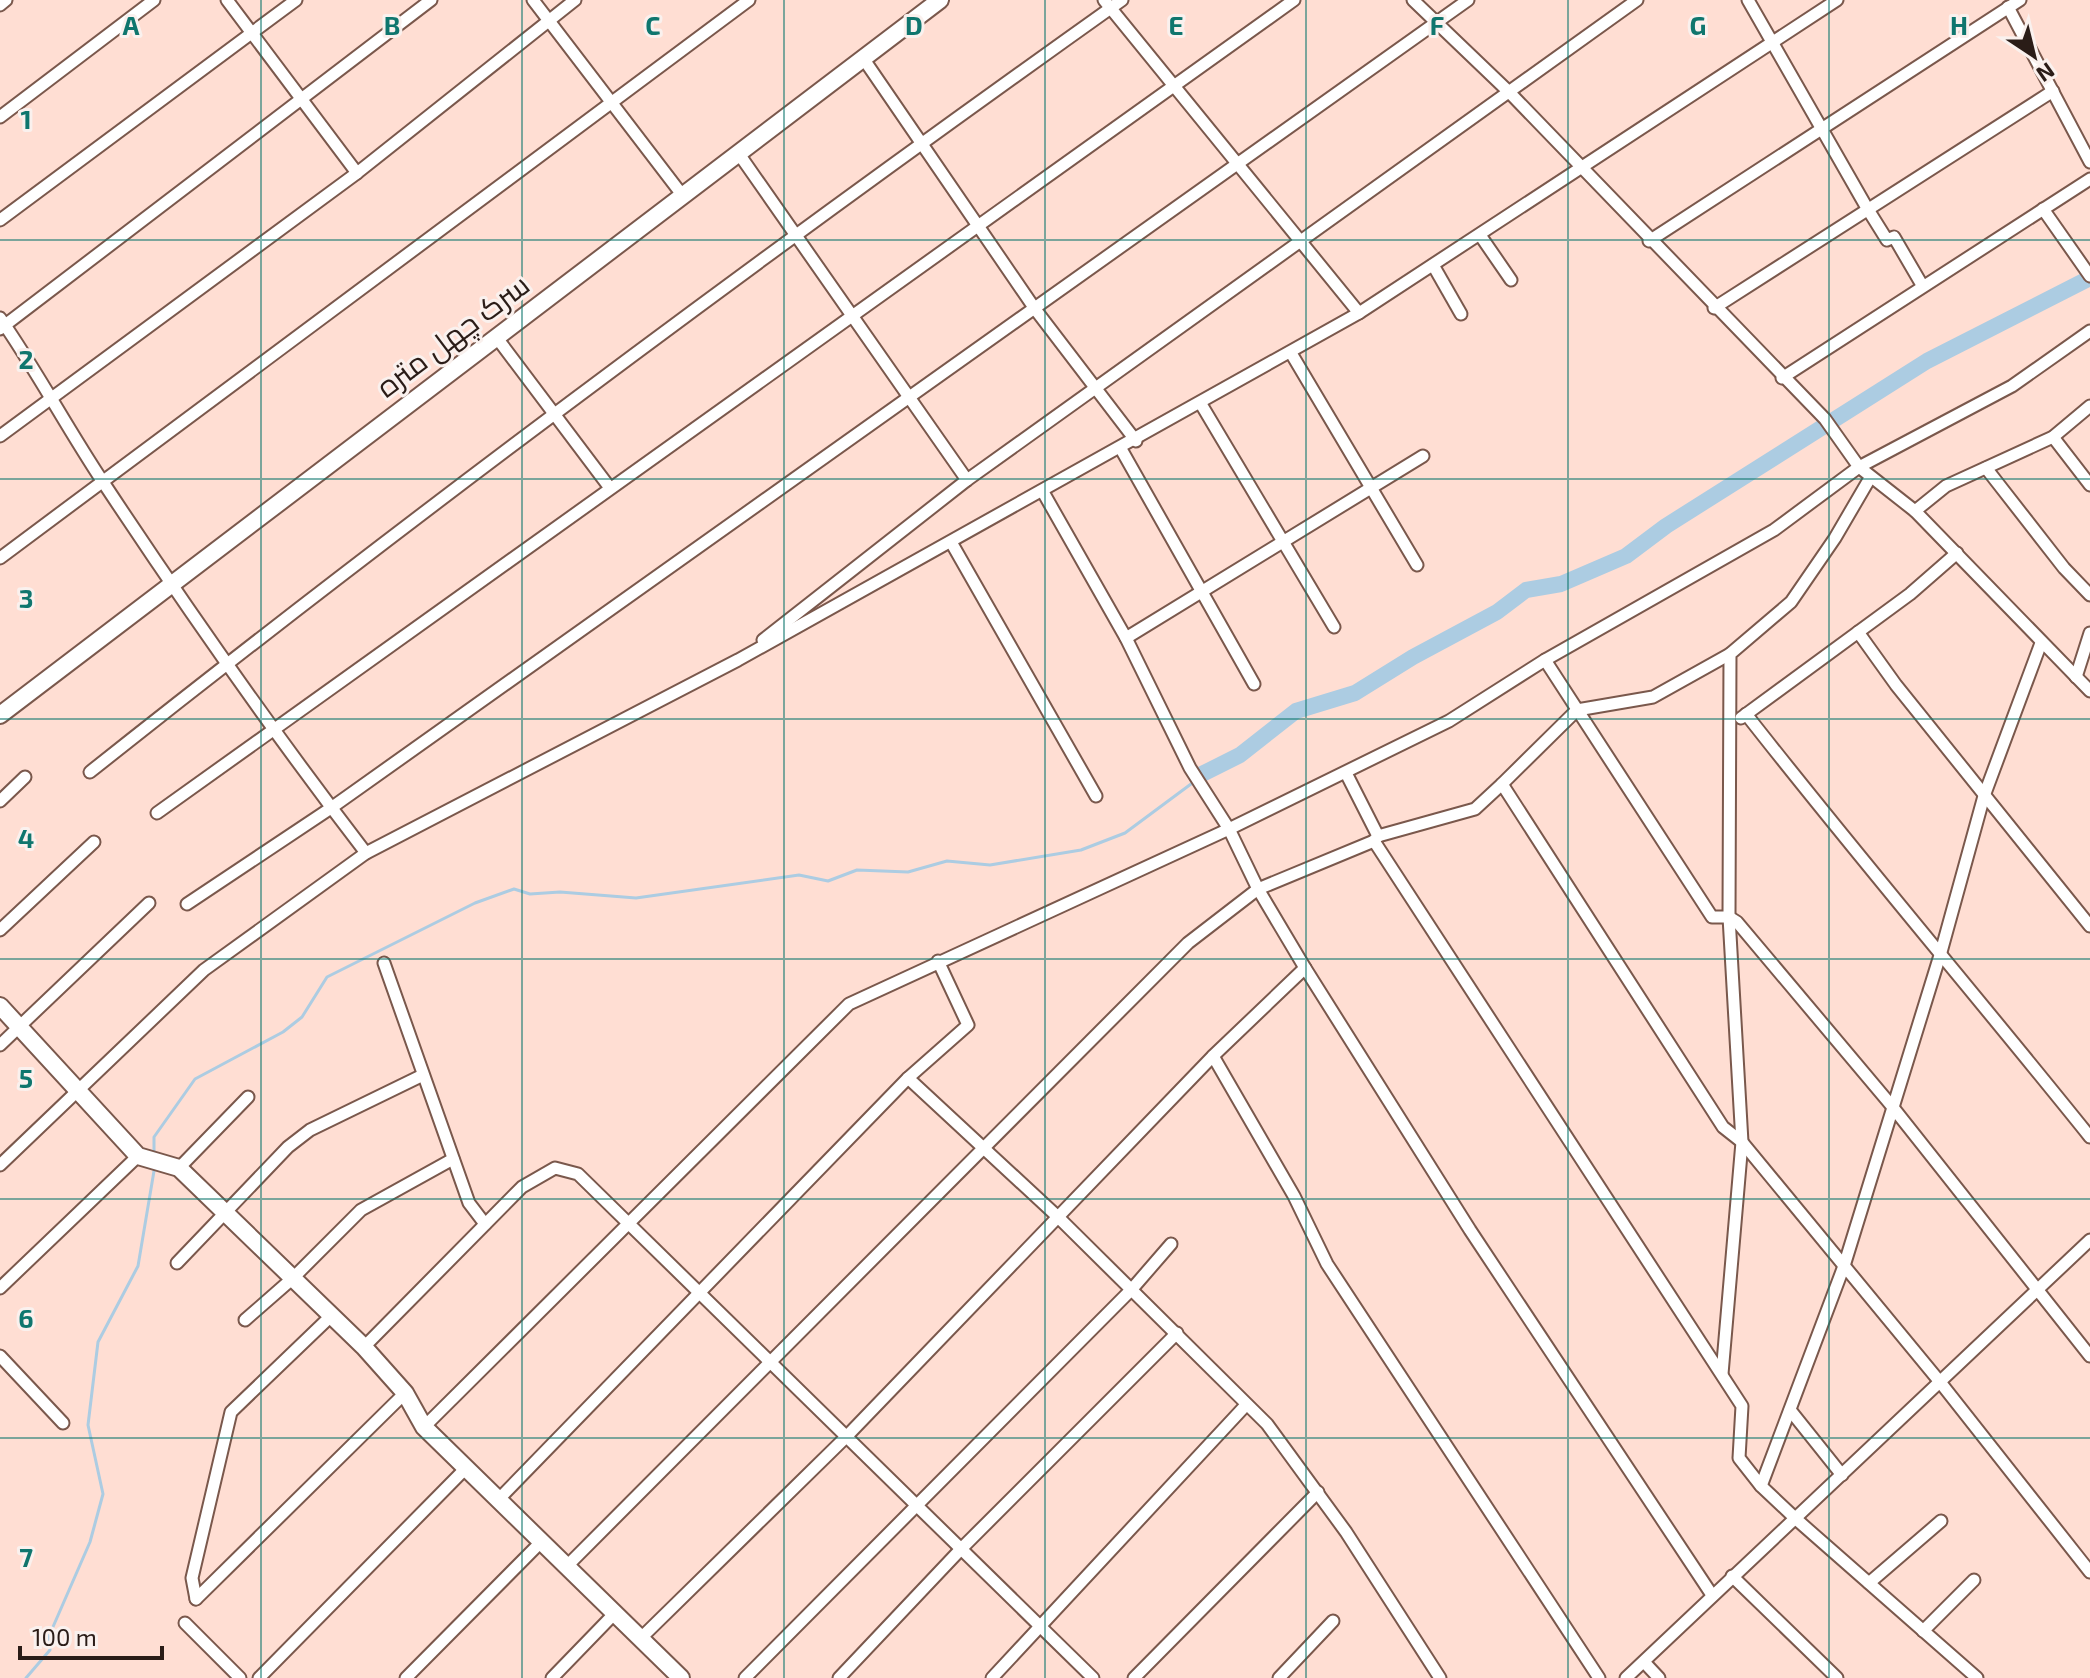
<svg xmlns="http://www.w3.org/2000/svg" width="2090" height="1678" font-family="'Exo 2',Cairo,sans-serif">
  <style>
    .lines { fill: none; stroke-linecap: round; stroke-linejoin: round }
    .stream { stroke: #accce2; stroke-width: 3 }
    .river { stroke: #accce2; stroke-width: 16 }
    .street-casing { stroke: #7a584c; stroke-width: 15 }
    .secondary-casing { stroke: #7a584c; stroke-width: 20 }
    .street { stroke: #fff; stroke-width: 11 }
    .secondary { stroke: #fff; stroke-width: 16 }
    .grid { fill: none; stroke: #0f766e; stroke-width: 2; stroke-opacity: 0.55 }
    .labels { text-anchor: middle; stroke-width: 6; stroke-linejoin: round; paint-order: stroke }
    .street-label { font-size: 30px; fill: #2a1c17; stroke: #faf1ee }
    .grid-label { font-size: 26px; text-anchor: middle; font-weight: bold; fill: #0f766e; stroke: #faf1ee; stroke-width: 6; stroke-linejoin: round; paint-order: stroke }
  </style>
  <rect width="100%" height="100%" fill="#ffded3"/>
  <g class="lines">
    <g class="stream">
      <path d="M154,1154V1137L195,1079L283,1032L302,1017L327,977L475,903L514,889L530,894L560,892L636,898L799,875L828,881L857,870L908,872L947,861L990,865L1081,850L1125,833L1191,784"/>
      <path d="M26,1678L50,1650L49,1636L90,1542L103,1494L88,1425L98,1342L138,1266L155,1165"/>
    </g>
    <path class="river" d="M1202,774L1240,755L1296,711L1355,693L1413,657L1497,612L1526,590L1561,584L1626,556L1666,526L1927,361L2090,278"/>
    <defs>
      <g id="street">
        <path d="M227,0L357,173"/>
        <path d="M533,0L683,196"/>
        <path d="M1104,0L1359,313"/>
        <path d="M1413,0L1509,92L1825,419L1859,467L1915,511L2090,691"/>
        <path d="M1748,0L1867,208L1887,240L1894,237L1922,285"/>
        <path d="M0,5L6,0"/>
        <path d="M2008,7L2090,162"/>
        <path d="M863,58L1035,309L1136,441"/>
        <path d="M0,117L154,0"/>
        <path d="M739,154L967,480"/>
        <path d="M2043,209L2090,276"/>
        <path d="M0,220L296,0"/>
        <path d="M1480,235L1511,280"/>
        <path d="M1649,241L2020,0"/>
        <path d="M1433,265L1461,314"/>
        <path d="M1714,308L2053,91"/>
        <path d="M0,318C37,371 67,428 103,482C187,609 273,732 366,853"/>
        <path d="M0,329L431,0"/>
        <path d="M497,338L610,488"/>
        <path d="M1291,353L1417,565"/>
        <path d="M1782,378L2090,179"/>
        <path d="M1201,404L1334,627"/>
        <path d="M0,436L357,173L575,0"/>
        <path d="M2053,437L2090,485"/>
        <path d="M1121,449L1254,684"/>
        <path d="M1986,468L2064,568L2090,595"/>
        <path d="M1043,492L1126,638L1190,768L1229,829L1258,889L1305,968L1470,1230L1712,1595"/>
        <path d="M1915,511L1946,486L2053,437L2090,406"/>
        <path d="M951,542L1096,796"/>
        <path d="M0,558L749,0"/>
        <path d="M1858,632L1896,685L2090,926"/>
        <path d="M1126,638L1423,456"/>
        <path d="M763,640L967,480L1637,0"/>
        <path d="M1545,660L1712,917H1729L1737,922L1891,1105L2090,1356"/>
        <path d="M2076,677L2090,633"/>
        <path d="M1746,714C1858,857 1976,995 2090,1137"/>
        <path d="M1741,718L1910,594L1957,553"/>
        <path d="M90,772C426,505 772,249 1122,0"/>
        <path d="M1346,773L1378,836L1374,841L1742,1406L1739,1458L1761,1486L1796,1519L1977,1678"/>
        <path d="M1502,784L1577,710L1653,697L1730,654"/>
        <path d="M0,801L25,777"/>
        <path d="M157,813L1294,0"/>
        <path d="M1378,836L1475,809L1502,784L1723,1127L1742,1142L1940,1382L2090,1572"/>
        <path d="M187,904L331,808L1468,0"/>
        <path d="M0,930L94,842"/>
        <path d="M384,963L469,1203L485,1224"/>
        <path d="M0,1045L149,903"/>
        <path d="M1213,1056L1294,1196L1327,1264L1599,1678"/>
        <path d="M908,1078L1058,1217L1267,1424L1346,1532L1440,1678"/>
        <path d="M0,1165L204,970L366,853L738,660L1359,313L1837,0"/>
        <path d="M179,1168L248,1097"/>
        <path d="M177,1263L288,1147L310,1130L423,1075"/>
        <path d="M0,1288L138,1156"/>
        <path d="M245,1320L293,1278L361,1210L453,1159"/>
        <path d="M364,1347L522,1187L555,1168L578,1174L1093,1678"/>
        <path d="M0,1356L63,1423"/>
        <path d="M1722,1374L1742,1142L1729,917L1730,654L1791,602L1835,538L1870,478"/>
        <path d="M1790,1410L1842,1475"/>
        <path d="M424,1427L849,1004L1229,829L1449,721L1545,660L1774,530L1859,467L2012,386L2090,331"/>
        <path d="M1761,1486L1844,1266L1941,952L1984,796L2041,643"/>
        <path d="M498,1500L908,1078L968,1025L938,961"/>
        <path d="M566,1567L1188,943L1258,889L1374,841"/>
        <path d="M1732,1576L1837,1678"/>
        <path d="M1869,1583L1941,1521"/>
        <path d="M196,1599L192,1578L231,1412L331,1316"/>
        <path d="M196,1599L405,1393"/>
        <path d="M185,1623L240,1678"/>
        <path d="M1923,1631L1974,1580"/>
        <path d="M640,1639L846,1437L1213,1056L1305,968"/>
        <path d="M1644,1662L1659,1678"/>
        <path d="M259,1678L466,1468"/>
        <path d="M406,1678L541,1542"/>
        <path d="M552,1678L614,1614"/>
        <path d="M745,1678L1132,1289L1171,1244"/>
        <path d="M839,1678L961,1549L1177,1333"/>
        <path d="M992,1678L1246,1405"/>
        <path d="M1134,1678L1318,1492"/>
        <path d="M1279,1678L1333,1621"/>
        <path d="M1626,1678L2090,1240"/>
      </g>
      <g id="secondary">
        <path d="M0,715L940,0"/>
        <path d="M0,1006L138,1156L179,1168L364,1347L405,1393L424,1427L681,1678"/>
      </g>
    </defs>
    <use href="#street" class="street-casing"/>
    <use href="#secondary" class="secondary-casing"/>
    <use href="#street" class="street"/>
    <use href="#secondary" class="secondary"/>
  </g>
  <path class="grid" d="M261,0V1678M522,0V1678M784,0V1678M1045,0V1678M1306,0V1678M1568,0V1678M1829,0V1678M0,240H2090M0,479H2090M0,719H2090M0,959H2090M0,1199H2090M0,1438H2090"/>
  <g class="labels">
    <g class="street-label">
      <text transform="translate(453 336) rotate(-37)" y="10">سرک چهل متره</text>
    </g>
  </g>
  <g class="grid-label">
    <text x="131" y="35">A</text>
    <text x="392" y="35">B</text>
    <text x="653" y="35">C</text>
    <text x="914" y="35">D</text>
    <text x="1176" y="35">E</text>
    <text x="1437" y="35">F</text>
    <text x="1698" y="35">G</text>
    <text x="1959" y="35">H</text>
    <text x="26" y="129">1</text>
    <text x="26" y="369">2</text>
    <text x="26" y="608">3</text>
    <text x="26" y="848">4</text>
    <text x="26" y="1088">5</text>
    <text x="26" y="1328">6</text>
    <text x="26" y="1567">7</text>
  </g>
  <g transform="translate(2034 56) rotate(145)" stroke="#faf1ee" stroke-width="6" paint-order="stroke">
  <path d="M0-6L14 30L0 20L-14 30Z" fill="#2a1c17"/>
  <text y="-12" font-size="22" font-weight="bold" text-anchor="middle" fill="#2a1c17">N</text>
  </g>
  <path d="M20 1646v12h142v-12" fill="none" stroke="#2a1c17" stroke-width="4"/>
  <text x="32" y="1646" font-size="24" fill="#2a1c17" stroke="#faf1ee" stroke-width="6" paint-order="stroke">100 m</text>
</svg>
